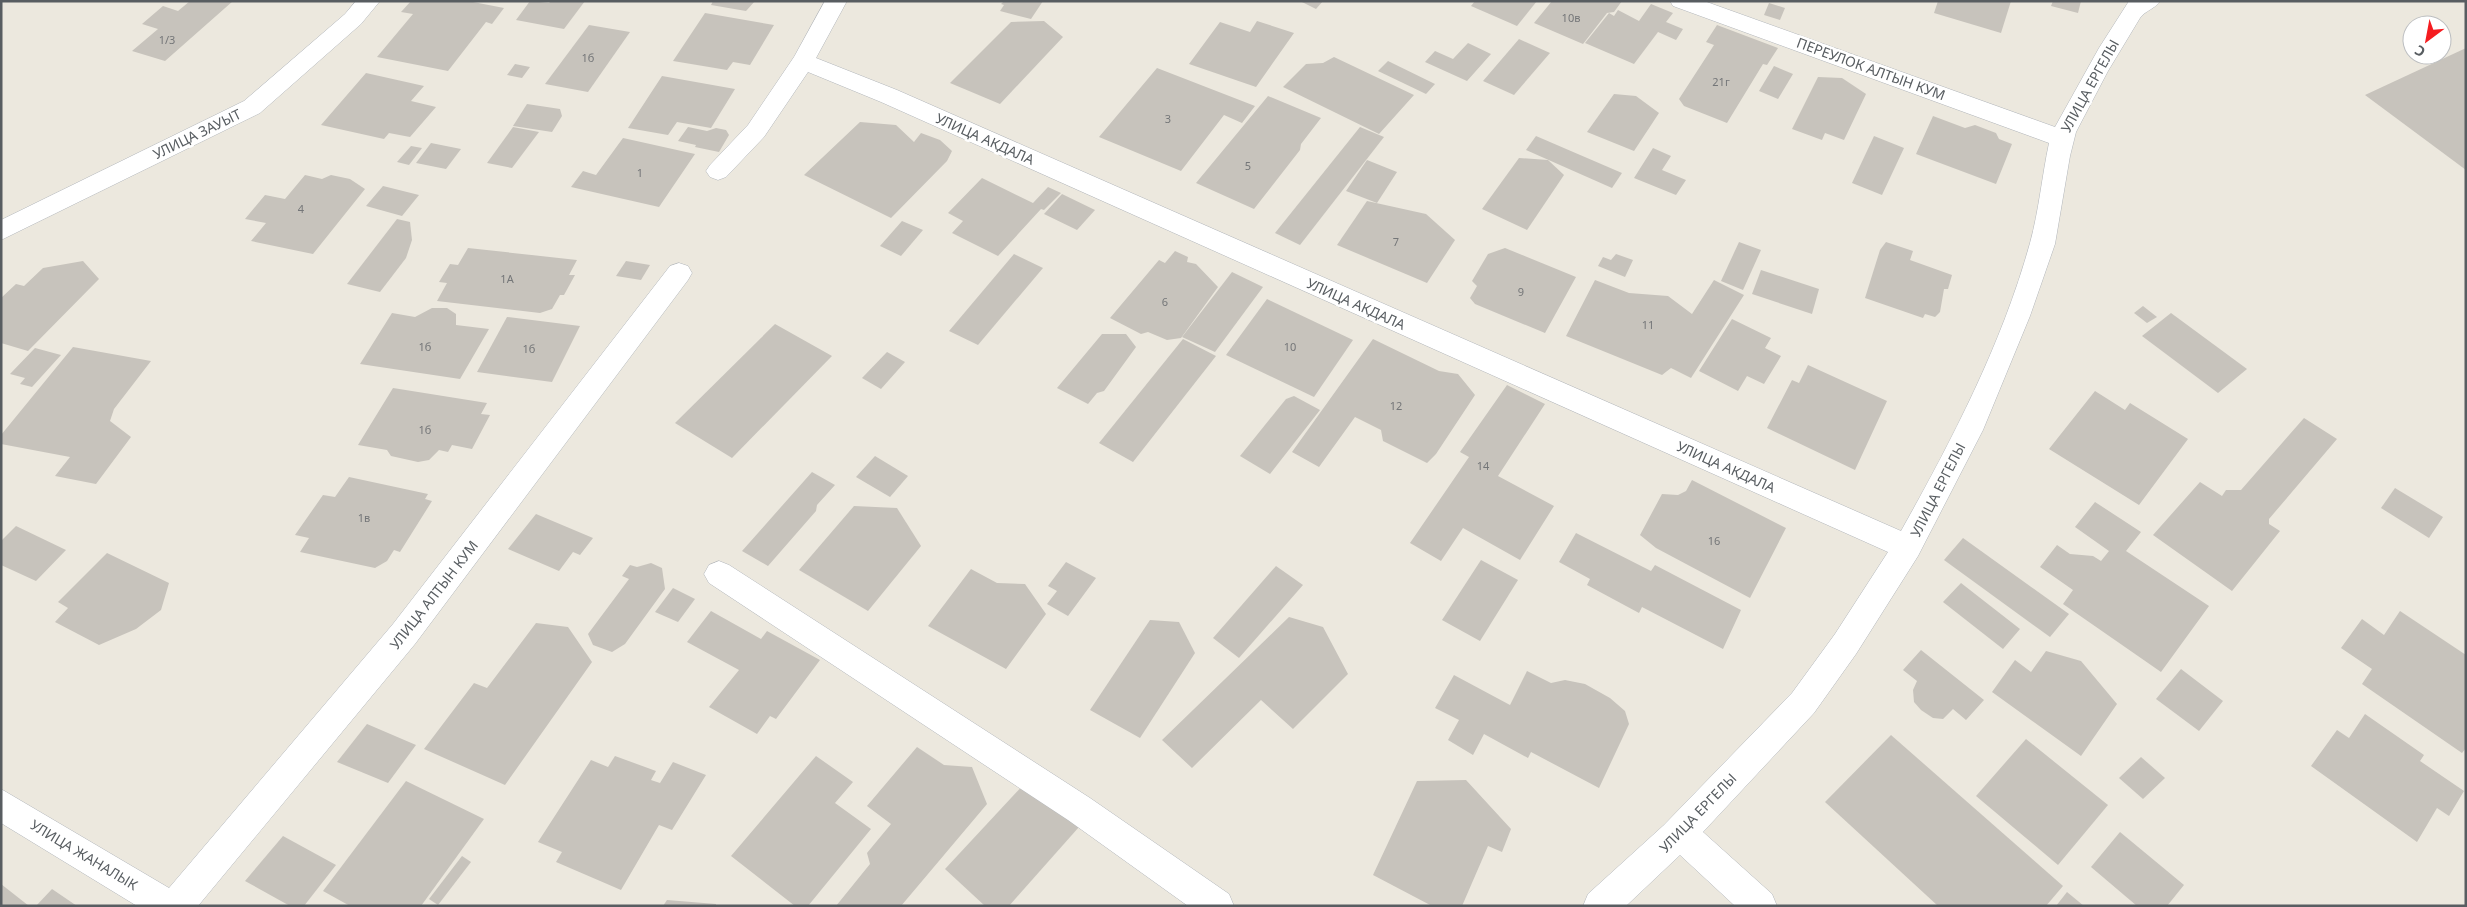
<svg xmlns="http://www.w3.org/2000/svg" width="2467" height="907" font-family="'Noto Sans',sans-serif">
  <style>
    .building { fill: #c7c3bc }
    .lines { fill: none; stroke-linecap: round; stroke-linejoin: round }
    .minor-casing { stroke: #b2b6bb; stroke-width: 1 }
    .minor { fill: #fff; fill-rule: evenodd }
    .labels { text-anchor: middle; stroke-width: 5; stroke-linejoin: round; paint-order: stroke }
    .number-label { font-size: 11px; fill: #747678 }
    .street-label { font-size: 14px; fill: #585d61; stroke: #fff }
  </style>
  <rect width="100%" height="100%" fill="#ece8de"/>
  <g class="building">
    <path d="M190,1H233L165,61L132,51L158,29L142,24L163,6L178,11Z"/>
    <path d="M411,1H468L504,8L492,24L486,22L448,71L377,57L413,14L401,12Z"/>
    <path d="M530,1L549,3L551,1H585L564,29L516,20Z"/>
    <path d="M713,1H755L746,11L711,5Z"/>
    <path d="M1004,1H1043L1031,19L1000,11L1004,5L1001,4Z"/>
    <path d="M1300,1H1323L1316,9Z"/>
    <path d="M1475,1H1537L1517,26L1471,6Z"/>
    <path d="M1552,1H1622L1614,12L1607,13L1583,44L1534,23Z"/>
    <path d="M1938,1H2011L2001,33L1934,13Z"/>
    <path d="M2053,1H2081L2078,13L2051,6Z"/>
    <path d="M1769,3L1785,8L1780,20L1764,15Z"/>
    <path d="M1651,4L1673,13L1666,22L1683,29L1676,40L1658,32L1634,64L1585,43L1609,13L1614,16L1618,10L1639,21Z"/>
    <path d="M705,13L774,25L750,65L733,62L727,70L673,61Z"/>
    <path d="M1044,21L1063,37L1000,104L950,83L1011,22Z"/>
    <path d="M1257,21L1294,33L1256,87L1189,64L1220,22L1250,32Z"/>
    <path d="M589,25L630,32L588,92L545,84Z"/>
    <path d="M1717,25L1778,48L1767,65L1763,64L1727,123L1684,106L1679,99L1714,45L1706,42Z"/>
    <path d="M1519,39L1550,53L1514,95L1483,81Z"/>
    <path d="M1468,43L1491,54L1467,81L1425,62L1435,51L1453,59Z"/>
    <path d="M2466,48V170L2365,95Z"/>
    <path d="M1334,57L1414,95L1379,134L1283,87L1306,64L1323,63Z"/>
    <path d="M1388,61L1435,84L1426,94L1378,71Z"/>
    <path d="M515,64L530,67L522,78L507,75Z"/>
    <path d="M1774,66L1793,74L1778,99L1759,91Z"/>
    <path d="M1157,68L1255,106L1242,123L1224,115L1181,171L1099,137Z"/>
    <path d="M366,73L424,86L411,101L436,107L410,137L389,133L384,139L321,125Z"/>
    <path d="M662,76L735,89L711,128L677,122L668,135L628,128Z"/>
    <path d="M1818,77L1842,78L1866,94L1844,140L1825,133L1822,140L1792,129Z"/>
    <path d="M1614,94L1636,96L1659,113L1634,151L1587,132Z"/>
    <path d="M1268,96L1321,118L1301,144L1300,150L1254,209L1196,183Z"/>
    <path d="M527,104L560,109L562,116L552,132L513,126Z"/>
    <path d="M1933,116L1965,128L1975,125L1996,133L1999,139L2012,144L1996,184L1916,154Z"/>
    <path d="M860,122L896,125L914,142L921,133L940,140L952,151L947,161L891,218L804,175Z"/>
    <path d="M513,127L539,132L512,168L487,163Z"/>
    <path d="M688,127L707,131L716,128L726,130L729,135L719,152L695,147L696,145L678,141Z"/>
    <path d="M1360,127L1384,137L1300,245L1275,233Z"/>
    <path d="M1536,136L1622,173L1612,188L1526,150Z"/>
    <path d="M1874,136L1904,148L1882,195L1852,183Z"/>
    <path d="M623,138L695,154L659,207L571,187L583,171L596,175Z"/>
    <path d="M431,143L461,149L446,169L416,163Z"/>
    <path d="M411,146L422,148L409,165L397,162Z"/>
    <path d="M1653,148L1671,156L1662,170L1686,180L1676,195L1634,178Z"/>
    <path d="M1519,158L1548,160L1564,175L1527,230L1482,209Z"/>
    <path d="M1367,160L1397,172L1377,203L1346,191Z"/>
    <path d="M305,175L322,179L331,175L350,179L365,189L313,254L251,241L266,223L245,219L265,195L285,199Z"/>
    <path d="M982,178L1033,203L1048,187L1061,193L1044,210L1041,209L998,256L952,233L963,221L948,213Z"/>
    <path d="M383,186L419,195L402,216L366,206Z"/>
    <path d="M1062,194L1095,210L1077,230L1044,214Z"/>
    <path d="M1367,201L1426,214L1455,240L1427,283L1337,245Z"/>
    <path d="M397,219L410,222L412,240L406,258L380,292L347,284Z"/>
    <path d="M902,221L923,230L901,256L880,246Z"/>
    <path d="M1739,242L1761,250L1743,290L1721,281Z"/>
    <path d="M1886,242L1913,251L1910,260L1952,275L1948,289H1944L1940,312L1935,317L1925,314L1923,318L1865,298L1880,250Z"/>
    <path d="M468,248L577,260L569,275H575L564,295H560L552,309L540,313L437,301L447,283L439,282L450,264L458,265Z"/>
    <path d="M1505,248L1576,277L1545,333L1475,304L1470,298L1477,286L1472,281L1488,254Z"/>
    <path d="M1175,251L1188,257L1187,262L1196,264L1218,287L1181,338L1167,340L1148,332L1141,334L1110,318L1159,260L1165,263Z"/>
    <path d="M1014,254L1043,268L978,345L949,331Z"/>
    <path d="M1616,254L1633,260L1625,277L1598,266L1603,257L1611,260Z"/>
    <path d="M83,261L99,279L28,351L1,343V298L16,284L24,286L43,268Z"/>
    <path d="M626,261L650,265L641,280L616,276Z"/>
    <path d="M1761,270L1819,289L1812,314L1752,294Z"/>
    <path d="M1232,272L1263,287L1215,352L1182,337Z"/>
    <path d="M1595,280L1629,293L1668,296L1692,314L1714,280L1744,295L1691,378L1671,368L1662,375L1566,336Z"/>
    <path d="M1267,299L1353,340L1314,397L1226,355Z"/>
    <path d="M2143,306L2157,317L2147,323L2134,313Z"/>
    <path d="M432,308H447L456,314V325L489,329L460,379L360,364L392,313L415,317Z"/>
    <path d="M2171,313L2247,369L2218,393L2142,336Z"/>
    <path d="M507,317L580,326L552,382L477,372Z"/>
    <path d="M1732,319L1771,338L1765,348L1781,356L1764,384L1747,376L1738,391L1699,371Z"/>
    <path d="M775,324L832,356L732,458L675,423Z"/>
    <path d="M1102,334H1126L1136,347L1104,391L1097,393L1088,404L1057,388Z"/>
    <path d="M1183,339L1216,356L1133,462L1099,443Z"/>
    <path d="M1373,339L1439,371L1458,374L1475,395L1436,454L1427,463L1383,441L1381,430L1355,417L1319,467L1292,452Z"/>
    <path d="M73,347L151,361L114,409L110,421L131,437L96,484L55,476L70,457L1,444V435Z"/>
    <path d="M35,348L61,355L32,387L20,384L25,378L10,374Z"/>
    <path d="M887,352L905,362L881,389L862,378Z"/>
    <path d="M1808,365L1887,401L1855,470L1767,428L1792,380L1799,383Z"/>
    <path d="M1507,385L1545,404L1498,476L1554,506L1520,560L1463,528L1441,561L1410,543L1469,457L1460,452Z"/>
    <path d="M393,388L487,403L481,414L490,415L472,449L452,445L448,452L439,450L429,460L418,462L391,456L387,450L358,445Z"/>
    <path d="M2095,391L2125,410L2130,403L2188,439L2139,505L2049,449Z"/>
    <path d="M1294,396L1320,410L1270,474L1240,456L1286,399Z"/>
    <path d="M2304,418L2337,439L2269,519V524L2280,531L2232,591L2153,535L2200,482L2222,496L2226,490H2241Z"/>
    <path d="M875,456L908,476L890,497L856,477Z"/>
    <path d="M812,472L835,485L817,505L816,511L768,566L742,551Z"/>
    <path d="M349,477L428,494L425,499L432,501L400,552L394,550L387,561L375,568L300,552L309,538L295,535L323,495L335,497Z"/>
    <path d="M1692,480L1786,528L1750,598L1656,548L1640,535L1662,494L1678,495L1686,491Z"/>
    <path d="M2395,488L2443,517L2429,538L2381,508Z"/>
    <path d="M2095,502L2141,532L2126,551L2209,606L2161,672L2063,604L2073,590L2040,567L2057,545L2070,554L2093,556L2101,561L2109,551L2075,527Z"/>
    <path d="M854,506L897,508L921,546L868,611L799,570Z"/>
    <path d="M536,514L593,538L580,555L573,552L559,571L508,549Z"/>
    <path d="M16,526L66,550L36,581L1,565V541Z"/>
    <path d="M1576,533L1651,571L1655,565L1741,610L1723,649L1642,607L1639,613L1587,585L1590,579L1559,562Z"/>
    <path d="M1963,538L2069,614L2050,637L1944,560Z"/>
    <path d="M107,553L169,583L161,610L136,629L99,645L55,622L68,608L58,602Z"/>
    <path d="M1481,560L1518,580L1480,641L1442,620Z"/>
    <path d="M1066,562L1096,578L1068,616L1047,604L1057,591L1048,586Z"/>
    <path d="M651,563L662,568L665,589L625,644L612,652L593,645L588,634L629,579L622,576L630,565L637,567Z"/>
    <path d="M1276,566L1303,585L1239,658L1213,638Z"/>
    <path d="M971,569L997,583L1025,584L1046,614L1006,669L928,626Z"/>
    <path d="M1961,583L2020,629L2003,649L1943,602Z"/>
    <path d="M673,588L695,599L678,622L655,612Z"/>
    <path d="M711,611L761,639L767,631L820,660L776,719L770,716L757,734L709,707L739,670L687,642Z"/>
    <path d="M2400,611L2466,655V748L2462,753L2362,684L2372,669L2341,648L2362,619L2384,635Z"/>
    <path d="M1289,617L1323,627L1348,674L1293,729L1261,700L1192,768L1162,740Z"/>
    <path d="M1150,620L1179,622L1195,653L1140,738L1090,710Z"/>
    <path d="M536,623L568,627L592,662L505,785L424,749L474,683L487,688Z"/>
    <path d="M1921,650L1984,700L1966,720L1953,709L1943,719L1933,718L1921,710L1914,702L1913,690L1917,681L1903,670Z"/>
    <path d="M2046,651L2081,661L2117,704L2081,756L1992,692L2015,660L2031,672Z"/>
    <path d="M2181,669L2223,701L2199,731L2156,699Z"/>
    <path d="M1527,671L1551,683L1565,680L1585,684L1610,698L1625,711L1629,724L1599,788L1531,752L1528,758L1484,734L1473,755L1448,740L1459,720L1435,708L1454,675L1510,705Z"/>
    <path d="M2365,714L2424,755L2420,761L2464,791L2449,816L2437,808L2417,842L2311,766L2337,730L2349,738Z"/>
    <path d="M367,724L416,745L388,783L337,762Z"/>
    <path d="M1891,735L2063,886L2046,906H1938L1825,802Z"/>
    <path d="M2026,739L2108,805L2058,865L1976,796Z"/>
    <path d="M917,747L944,765L972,767L987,804L901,906H836L870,864L867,853L891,824L867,806Z"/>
    <path d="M615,756L656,771L651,780L660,783L673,762L706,775L672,830L659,825L621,890L556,862L562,852L538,842L591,760L608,767Z"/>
    <path d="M816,756L853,782L835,803L871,829L808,906H795L731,856Z"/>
    <path d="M2141,757L2165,778L2143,799L2119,778Z"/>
    <path d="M1466,780L1511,829L1502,852L1488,846L1462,906H1432L1373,875L1417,781Z"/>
    <path d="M406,781L484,819L421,906H350L323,891Z"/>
    <path d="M1026,782L1079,827L1009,906H985L945,869Z"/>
    <path d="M2120,832L2184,885L2167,906H2137L2091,867Z"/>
    <path d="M283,836L336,865L304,906H290L245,881Z"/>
    <path d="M462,856L471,862L438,905L429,899Z"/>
    <path d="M1,884L29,906H1Z"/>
    <path d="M52,889L77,906H36Z"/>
    <path d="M2067,892L2084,906H2056Z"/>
    <path d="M667,900L716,904V906H663Z"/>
  </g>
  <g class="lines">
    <defs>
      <g id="minor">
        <path d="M356,1H380L361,24L260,113L1,240V220L244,101L345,14Z"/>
        <path d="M825,1H847L816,58L897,90L1901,531C1952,440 2002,344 2030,243C2039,210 2042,176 2049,143L1673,6L1670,1H1704L2055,127L2099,48L2129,1H2160C2155,9 2146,10 2140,18L2108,71L2076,132L2070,156L2055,244L2030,316L1983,430L1918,556L1856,654L1814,713L1703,832L1772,894L1777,906H1735L1680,855L1626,906H1583L1588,894L1664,825L1792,693L1835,634L1888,552L881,102L808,72L764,137L726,177L718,180L710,177L706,171L710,165L748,125L794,57Z"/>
        <path d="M679,263L688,266L692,273L688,280L415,644L198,906H137L1,823V789L169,888L393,624L670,266Z"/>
        <path d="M719,561L729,565L1090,798L1229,894L1234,906H1188L1068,820L709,583L704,574L709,565Z"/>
      </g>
    </defs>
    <use href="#minor" class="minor-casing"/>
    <use href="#minor" class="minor"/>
  </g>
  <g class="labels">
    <g class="number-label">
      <text x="1571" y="22">10в</text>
      <text x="167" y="44">1/3</text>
      <text x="588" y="62">1б</text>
      <text x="1721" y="86">21г</text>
      <text x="1168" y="123">3</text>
      <text x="1248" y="170">5</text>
      <text x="640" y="177">1</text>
      <text x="301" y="213">4</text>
      <text x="1396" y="246">7</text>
      <text x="507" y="283">1А</text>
      <text x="1521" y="296">9</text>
      <text x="1165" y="306">6</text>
      <text x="1648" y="329">11</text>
      <text x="425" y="351">1б</text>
      <text x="1290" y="351">10</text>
      <text x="529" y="353">1б</text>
      <text x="1396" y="410">12</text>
      <text x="425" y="434">1б</text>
      <text x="1483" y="470">14</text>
      <text x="364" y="522">1в</text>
      <text x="1714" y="545">16</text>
    </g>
    <g class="street-label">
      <text transform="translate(1871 69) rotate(20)" y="5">ПЕРЕУЛОК АЛТЫН КУМ</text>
      <text transform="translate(2090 86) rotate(-61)" y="5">УЛИЦА ЕРГЕЛЫ</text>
      <text transform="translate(197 134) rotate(-26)" y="5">УЛИЦА ЗАУЫТ</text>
      <text transform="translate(985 139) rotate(24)" y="5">УЛИЦА АКДАЛА</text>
      <text transform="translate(1356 304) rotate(24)" y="5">УЛИЦА АКДАЛА</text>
      <text transform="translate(1726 467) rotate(24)" y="5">УЛИЦА АКДАЛА</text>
      <text transform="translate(1938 490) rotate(-63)" y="5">УЛИЦА ЕРГЕЛЫ</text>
      <text transform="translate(434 595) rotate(-52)" y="5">УЛИЦА АЛТЫН КУМ</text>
      <text transform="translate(1698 813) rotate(-46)" y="5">УЛИЦА ЕРГЕЛЫ</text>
      <text transform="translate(84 855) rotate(31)" y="5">УЛИЦА ЖАНАЛЫК</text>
    </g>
  </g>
  <rect width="2467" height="907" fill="none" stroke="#585d61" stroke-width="5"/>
  <g transform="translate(2427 40) rotate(212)"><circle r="24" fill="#ffffff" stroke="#bcbec0"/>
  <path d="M0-4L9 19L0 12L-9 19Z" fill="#f51c20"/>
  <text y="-8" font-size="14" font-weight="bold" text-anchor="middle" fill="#585d61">С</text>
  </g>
</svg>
